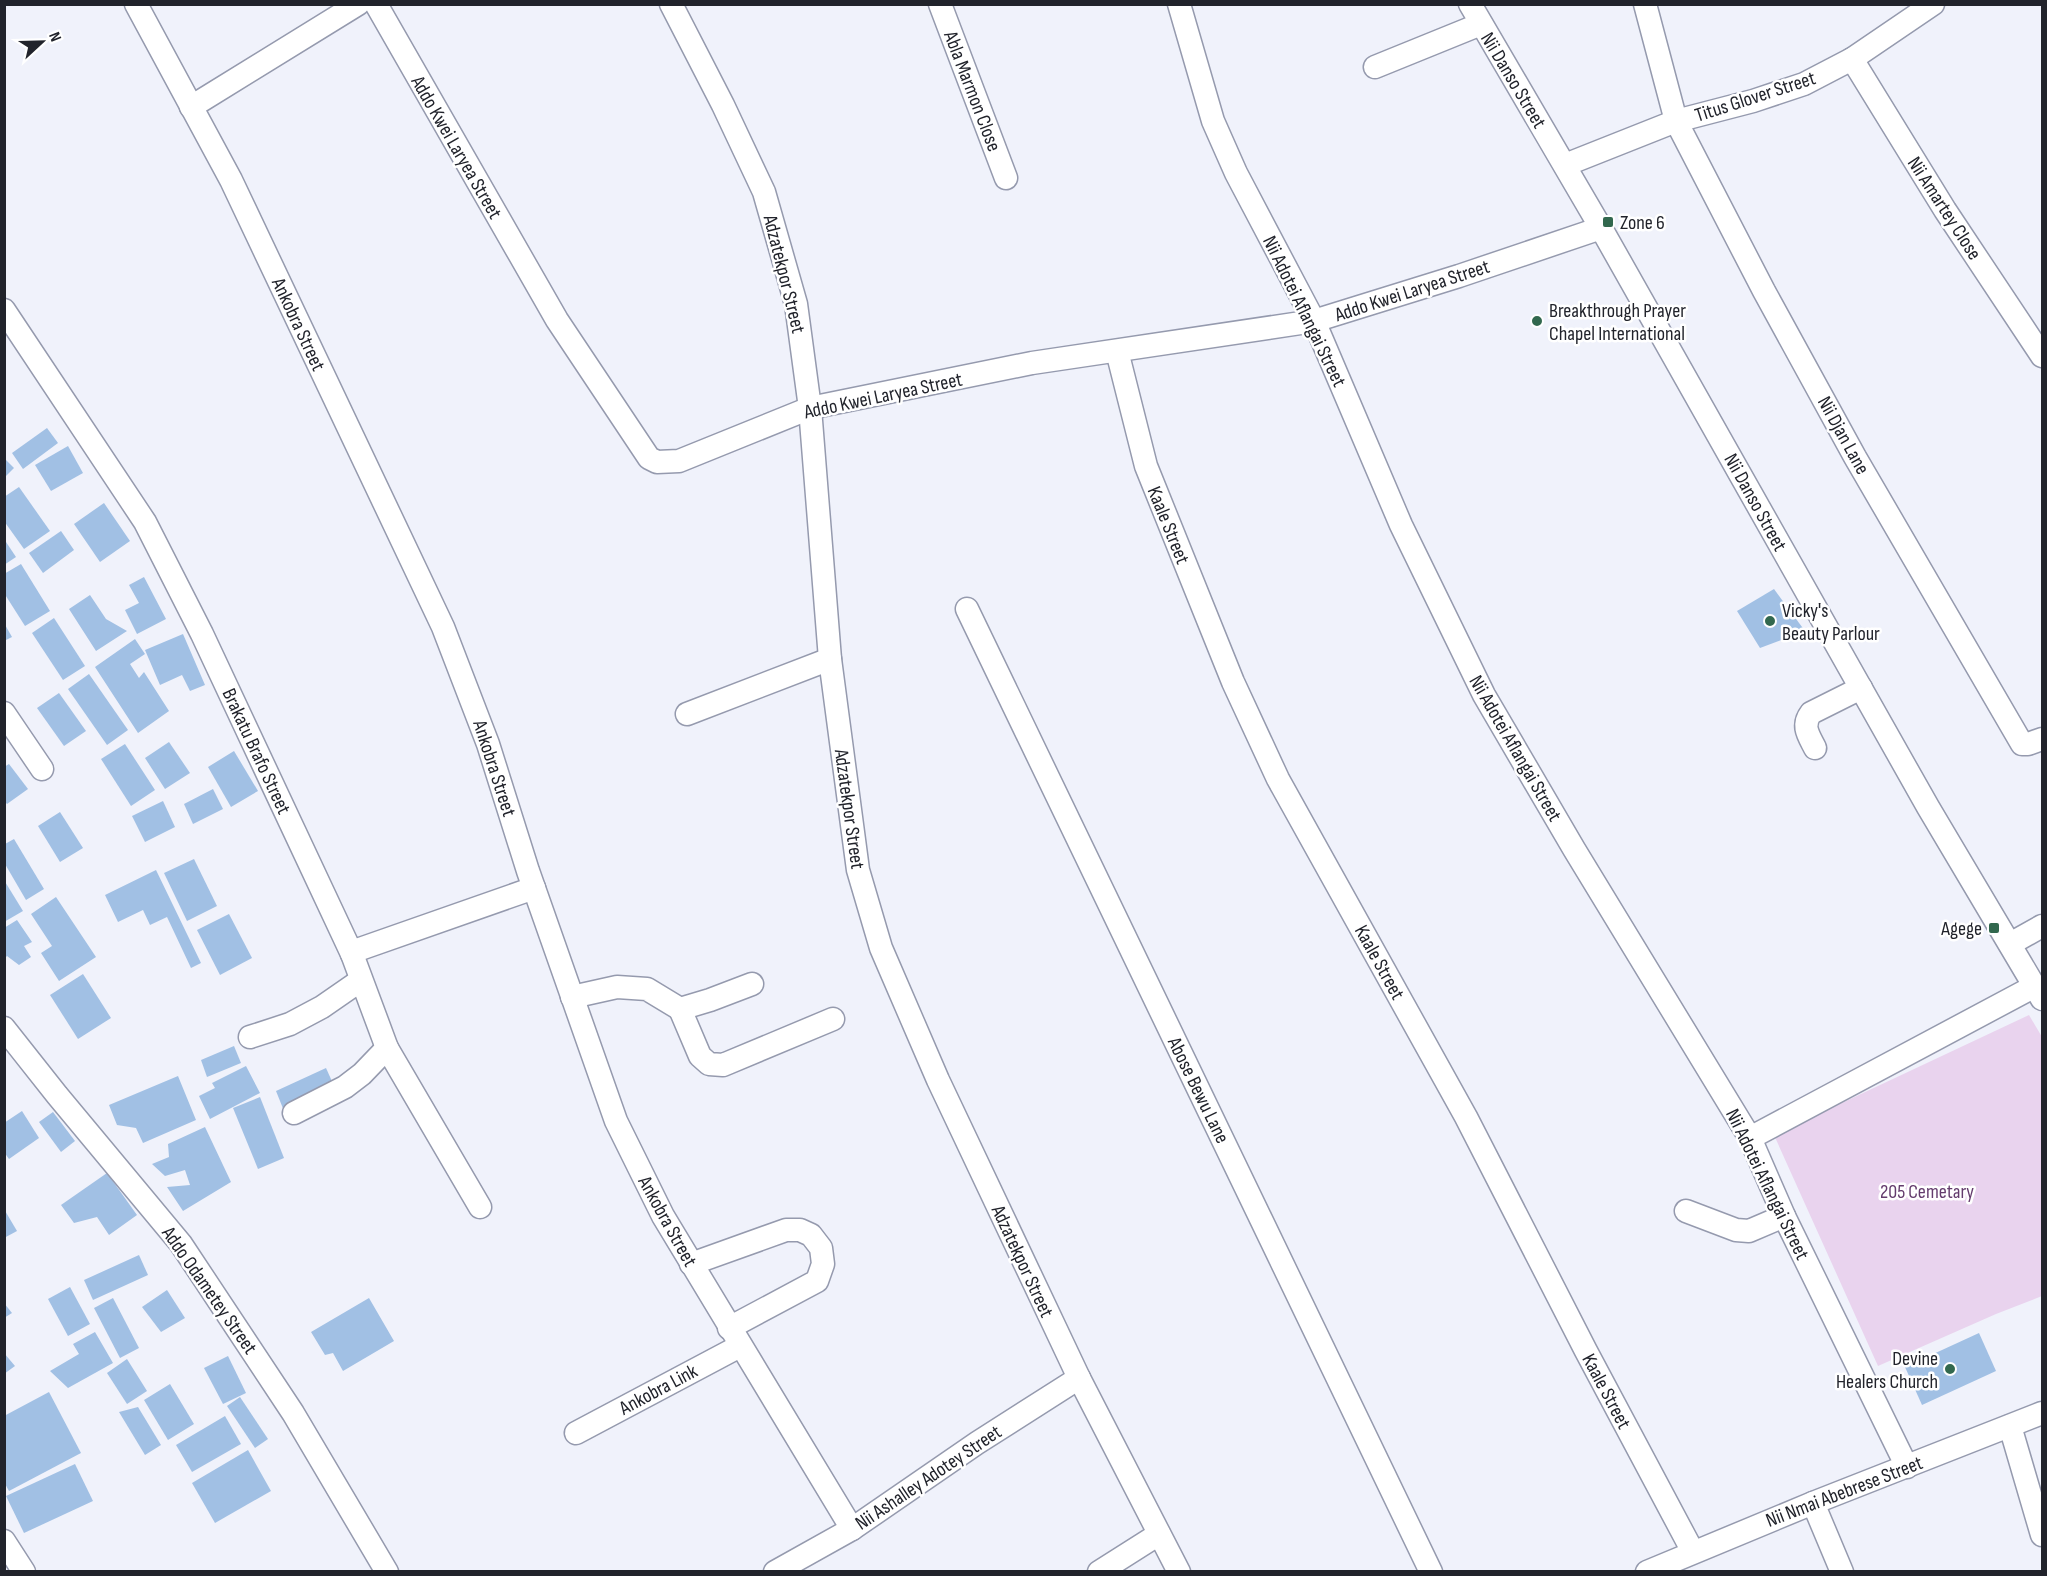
<svg xmlns="http://www.w3.org/2000/svg" width="2047" height="1576" font-family="'Sofia Sans Condensed',sans-serif">
  <style>
    .green { fill: #e9d3ee }
    .building { fill: #a1c0e4 }
    .lines { fill: none; stroke-linecap: round; stroke-linejoin: round }
    .minor-casing { stroke: #959aae; stroke-width: 25 }
    .minor { stroke: #fff; stroke-width: 22 }
    .poi-dot { fill: #32684e; stroke: #fff; stroke-width: 2 }
    .labels { text-anchor: middle; stroke-width: 5; stroke-linejoin: round; paint-order: stroke }
    .street-label { font-size: 20px; fill: #21232b; stroke: #fff }
    .poi-label { font-size: 20px; fill: #21232b; stroke: #fff; text-anchor: start }
    .park-label { font-size: 20px; fill: #643c6d; stroke: #fff }
  </style>
  <rect width="100%" height="100%" fill="#f0f2fb"/>
  <path class="green" d="M2029,1015L2042,1037V1296L1996,1314L1878,1366L1774,1135Z"/>
  <g class="building">
    <path d="M47,428L58,443L23,469L12,453Z"/>
    <path d="M68,446L83,473L51,491L35,465Z"/>
    <path d="M4,458L14,468L4,478Z"/>
    <path d="M19,487L50,531L24,549L4,521V497Z"/>
    <path d="M104,503L130,541L100,562L74,524Z"/>
    <path d="M61,531L74,550L43,573L29,553Z"/>
    <path d="M4,539L16,557L4,565Z"/>
    <path d="M21,564L50,611L25,626L4,593V574Z"/>
    <path d="M144,577L166,619L137,634L125,610L139,603L129,585Z"/>
    <path d="M1774,589L1805,631L1760,648L1737,611Z"/>
    <path d="M90,595L106,619L127,631L96,651L69,609Z"/>
    <path d="M54,618L85,666L63,680L32,633Z"/>
    <path d="M4,623L12,637L4,641Z"/>
    <path d="M183,634L205,685L190,691L182,675L160,685L145,650Z"/>
    <path d="M135,639L145,654L130,664L139,678L144,672L169,711L138,733L95,667Z"/>
    <path d="M89,674L128,730L107,745L68,689Z"/>
    <path d="M59,693L86,731L64,746L37,708Z"/>
    <path d="M169,742L190,773L165,789L145,758Z"/>
    <path d="M125,744L155,790L131,806L101,759Z"/>
    <path d="M234,751L258,791L231,807L208,767Z"/>
    <path d="M9,764L28,789L7,804L4,801V767Z"/>
    <path d="M213,789L223,809L193,824L184,804Z"/>
    <path d="M163,801L175,827L145,842L132,816Z"/>
    <path d="M60,812L83,848L60,862L38,826Z"/>
    <path d="M14,839L44,889L26,900L5,864V844Z"/>
    <path d="M194,859L217,906L187,921L164,873Z"/>
    <path d="M156,870L201,963L191,968L167,917L150,925L143,910L118,922L105,895Z"/>
    <path d="M4,880L23,911L4,922Z"/>
    <path d="M56,897L96,957L59,981L41,953L52,946L31,914Z"/>
    <path d="M229,914L252,958L220,975L197,930Z"/>
    <path d="M17,920L32,942L24,946L31,957L19,965L7,956L4,959V928Z"/>
    <path d="M83,974L111,1018L78,1039L50,995Z"/>
    <path d="M234,1046L241,1063L207,1077L201,1060Z"/>
    <path d="M246,1066L260,1093L210,1119L199,1096L215,1088L212,1083Z"/>
    <path d="M326,1068L335,1088L284,1111L276,1091Z"/>
    <path d="M178,1076L196,1120L143,1143L136,1128L117,1125L109,1105Z"/>
    <path d="M260,1097L284,1158L258,1169L233,1108Z"/>
    <path d="M22,1111L39,1138L9,1159L4,1152V1123Z"/>
    <path d="M53,1112L75,1141L61,1152L39,1122Z"/>
    <path d="M205,1127L231,1182L183,1211L167,1187L190,1185L185,1170L165,1176L152,1164L169,1157L168,1144Z"/>
    <path d="M107,1173L137,1215L109,1235L97,1217L74,1223L61,1205Z"/>
    <path d="M4,1209L17,1231L4,1238Z"/>
    <path d="M139,1255L148,1275L93,1300L84,1280Z"/>
    <path d="M70,1287L90,1324L68,1336L48,1299Z"/>
    <path d="M167,1290L185,1318L161,1332L142,1307Z"/>
    <path d="M113,1298L139,1348L120,1358L94,1308Z"/>
    <path d="M369,1298L394,1341L343,1371L333,1353L325,1355L311,1332Z"/>
    <path d="M4,1303L12,1313L4,1318Z"/>
    <path d="M95,1332L113,1363L68,1388L50,1371L79,1354L73,1344Z"/>
    <path d="M1979,1333L1996,1371L1922,1405L1905,1367Z"/>
    <path d="M4,1353L15,1366L4,1374Z"/>
    <path d="M228,1356L246,1393L223,1404L204,1368Z"/>
    <path d="M127,1359L147,1391L127,1404L107,1373Z"/>
    <path d="M170,1384L194,1424L168,1440L144,1400Z"/>
    <path d="M49,1392L81,1453L9,1491L4,1482V1416Z"/>
    <path d="M240,1397L268,1439L255,1448L227,1406Z"/>
    <path d="M138,1407L161,1445L145,1455L119,1412Z"/>
    <path d="M225,1416L241,1444L192,1472L176,1445Z"/>
    <path d="M248,1450L271,1491L215,1523L192,1483Z"/>
    <path d="M75,1464L93,1501L24,1533L6,1496Z"/>
  </g>
  <g class="lines">
    <defs>
      <g id="minor">
        <path d="M136,4L231,180L443,627L488,744L528,871L616,1121L663,1216L852,1529"/>
        <path d="M376,4L557,320L649,458L657,462L679,461L810,408L1032,363L1314,321L1459,276L1601,228"/>
        <path d="M671,4L723,105L764,192L796,304L810,408L830,659L858,870L881,948L938,1080L1079,1378L1179,1572"/>
        <path d="M940,4L1006,178"/>
        <path d="M1179,4L1213,121L1236,173L1314,321L1401,525L1484,695L1574,849L1750,1138L1784,1216L1907,1467"/>
        <path d="M1470,4L1601,228L1928,807L2042,999"/>
        <path d="M1645,4L1676,121L1764,291L1855,457L2022,744H2028L2042,739"/>
        <path d="M1852,59L1945,210L2042,356"/>
        <path d="M1375,67L1481,24"/>
        <path d="M191,107L358,4"/>
        <path d="M1565,165L1676,121L1753,101L1804,84L1852,59L1933,4"/>
        <path d="M4,310L145,522L202,634L352,954L387,1048L480,1207"/>
        <path d="M1117,351L1146,466L1233,682L1278,779L1466,1117L1586,1351L1693,1552"/>
        <path d="M967,609L1431,1572"/>
        <path d="M4,713L42,769"/>
        <path d="M687,714L830,659"/>
        <path d="M1815,748C1809,736 1801,726 1811,713L1861,688"/>
        <path d="M2010,944L2042,926"/>
        <path d="M352,954L360,949L534,888"/>
        <path d="M572,997L617,987L647,989L680,1009L710,1000L752,984"/>
        <path d="M680,1009L700,1056L709,1064L723,1065L833,1019"/>
        <path d="M4,1028L57,1095L181,1244L293,1413L387,1572"/>
        <path d="M250,1037L290,1024L322,1007L361,980"/>
        <path d="M294,1113L345,1087L362,1074L387,1048"/>
        <path d="M1750,1138L2035,986"/>
        <path d="M1686,1211L1736,1230L1749,1231L1784,1216"/>
        <path d="M691,1264L786,1230H800L811,1235L821,1248L823,1264L817,1281L729,1328"/>
        <path d="M2010,1426L2042,1535"/>
        <path d="M576,1433L740,1346"/>
        <path d="M1813,1503L1842,1572"/>
        <path d="M4,1541L24,1572"/>
        <path d="M775,1572L852,1529L977,1443L1079,1378"/>
        <path d="M1099,1572L1159,1534"/>
        <path d="M1647,1572L1813,1503L2042,1413"/>
      </g>
    </defs>
    <use href="#minor" class="minor-casing"/>
    <use href="#minor" class="minor"/>
  </g>
  <g class="poi-dot">
    <rect x="1602" y="216" width="12" height="12" rx="3"/>
    <circle cx="1537" cy="321" r="6"/>
    <circle cx="1770" cy="621" r="6"/>
    <rect x="1988" y="922" width="12" height="12" rx="3"/>
    <circle cx="1950" cy="1369" r="6"/>
  </g>
  <g class="labels">
    <g class="street-label">
      <text transform="translate(1514 80) rotate(59)" y="7">Nii Danso Street</text>
      <text transform="translate(973 91) rotate(69)" y="7">Abla Marmon Close</text>
      <text transform="translate(1755 96) rotate(-18)" y="7">Titus Glover Street</text>
      <text transform="translate(457 147) rotate(60)" y="7">Addo Kwei Laryea Street</text>
      <text transform="translate(1945 208) rotate(57)" y="7">Nii Amartey Close</text>
      <text transform="translate(785 274) rotate(76)" y="7">Adzatekpor Street</text>
      <text transform="translate(1412 290) rotate(-18)" y="7">Addo Kwei Laryea Street</text>
      <text transform="translate(1305 311) rotate(64)" y="7">Nii Adotei Aflangai Street</text>
      <text transform="translate(299 324) rotate(65)" y="7">Ankobra Street</text>
      <text transform="translate(883 395) rotate(-12)" y="7">Addo Kwei Laryea Street</text>
      <text transform="translate(1844 435) rotate(61)" y="7">Nii Djan Lane</text>
      <text transform="translate(1756 502) rotate(61)" y="7">Nii Danso Street</text>
      <text transform="translate(1169 525) rotate(68)" y="7">Kaale Street</text>
      <text transform="translate(1516 748) rotate(60)" y="7">Nii Adotei Aflangai Street</text>
      <text transform="translate(257 751) rotate(65)" y="7">Brakatu Brafo Street</text>
      <text transform="translate(495 768) rotate(72)" y="7">Ankobra Street</text>
      <text transform="translate(850 809) rotate(82)" y="7">Adzatekpor Street</text>
      <text transform="translate(1380 962) rotate(61)" y="7">Kaale Street</text>
      <text transform="translate(1199 1090) rotate(64)" y="7">Abose Bewu Lane</text>
      <text transform="translate(1768 1184) rotate(64)" y="7">Nii Adotei Aflangai Street</text>
      <text transform="translate(668 1221) rotate(61)" y="7">Ankobra Street</text>
      <text transform="translate(1023 1261) rotate(65)" y="7">Adzatekpor Street</text>
      <text transform="translate(210 1290) rotate(55)" y="7">Addo Odametey Street</text>
      <text transform="translate(658 1389) rotate(-28)" y="7">Ankobra Link</text>
      <text transform="translate(1607 1391) rotate(62)" y="7">Kaale Street</text>
      <text transform="translate(928 1477) rotate(-34)" y="7">Nii Ashalley Adotey Street</text>
      <text transform="translate(1844 1491) rotate(-21)" y="7">Nii Nmai Abebrese Street</text>
    </g>
    <g class="poi-label">
      <text x="1620" y="229">Zone 6</text>
      <text x="1549" y="317">Breakthrough Prayer<tspan x="1549" dy="23">Chapel International</tspan></text>
      <text x="1782" y="617">Vicky's<tspan x="1782" dy="23">Beauty Parlour</tspan></text>
      <text x="1982" y="935" text-anchor="end">Agege</text>
      <text x="1938" y="1365" text-anchor="end">Devine<tspan x="1938" dy="23">Healers Church</tspan></text>
    </g>
    <g class="park-label">
      <text x="1927" y="1198">205 Cemetary</text>
    </g>
  </g>
  <rect width="2047" height="1576" fill="none" stroke="#21232b" stroke-width="12"/>
  <g transform="translate(42 42) rotate(68)" stroke="#ffffff" stroke-width="4.5" paint-order="stroke">
  <path d="M0-4.5L10 22L0 15L-10 22Z" fill="#21232b"/>
  <text y="-9" font-size="16" font-weight="bold" text-anchor="middle" fill="#21232b">N</text>
  </g>
</svg>
